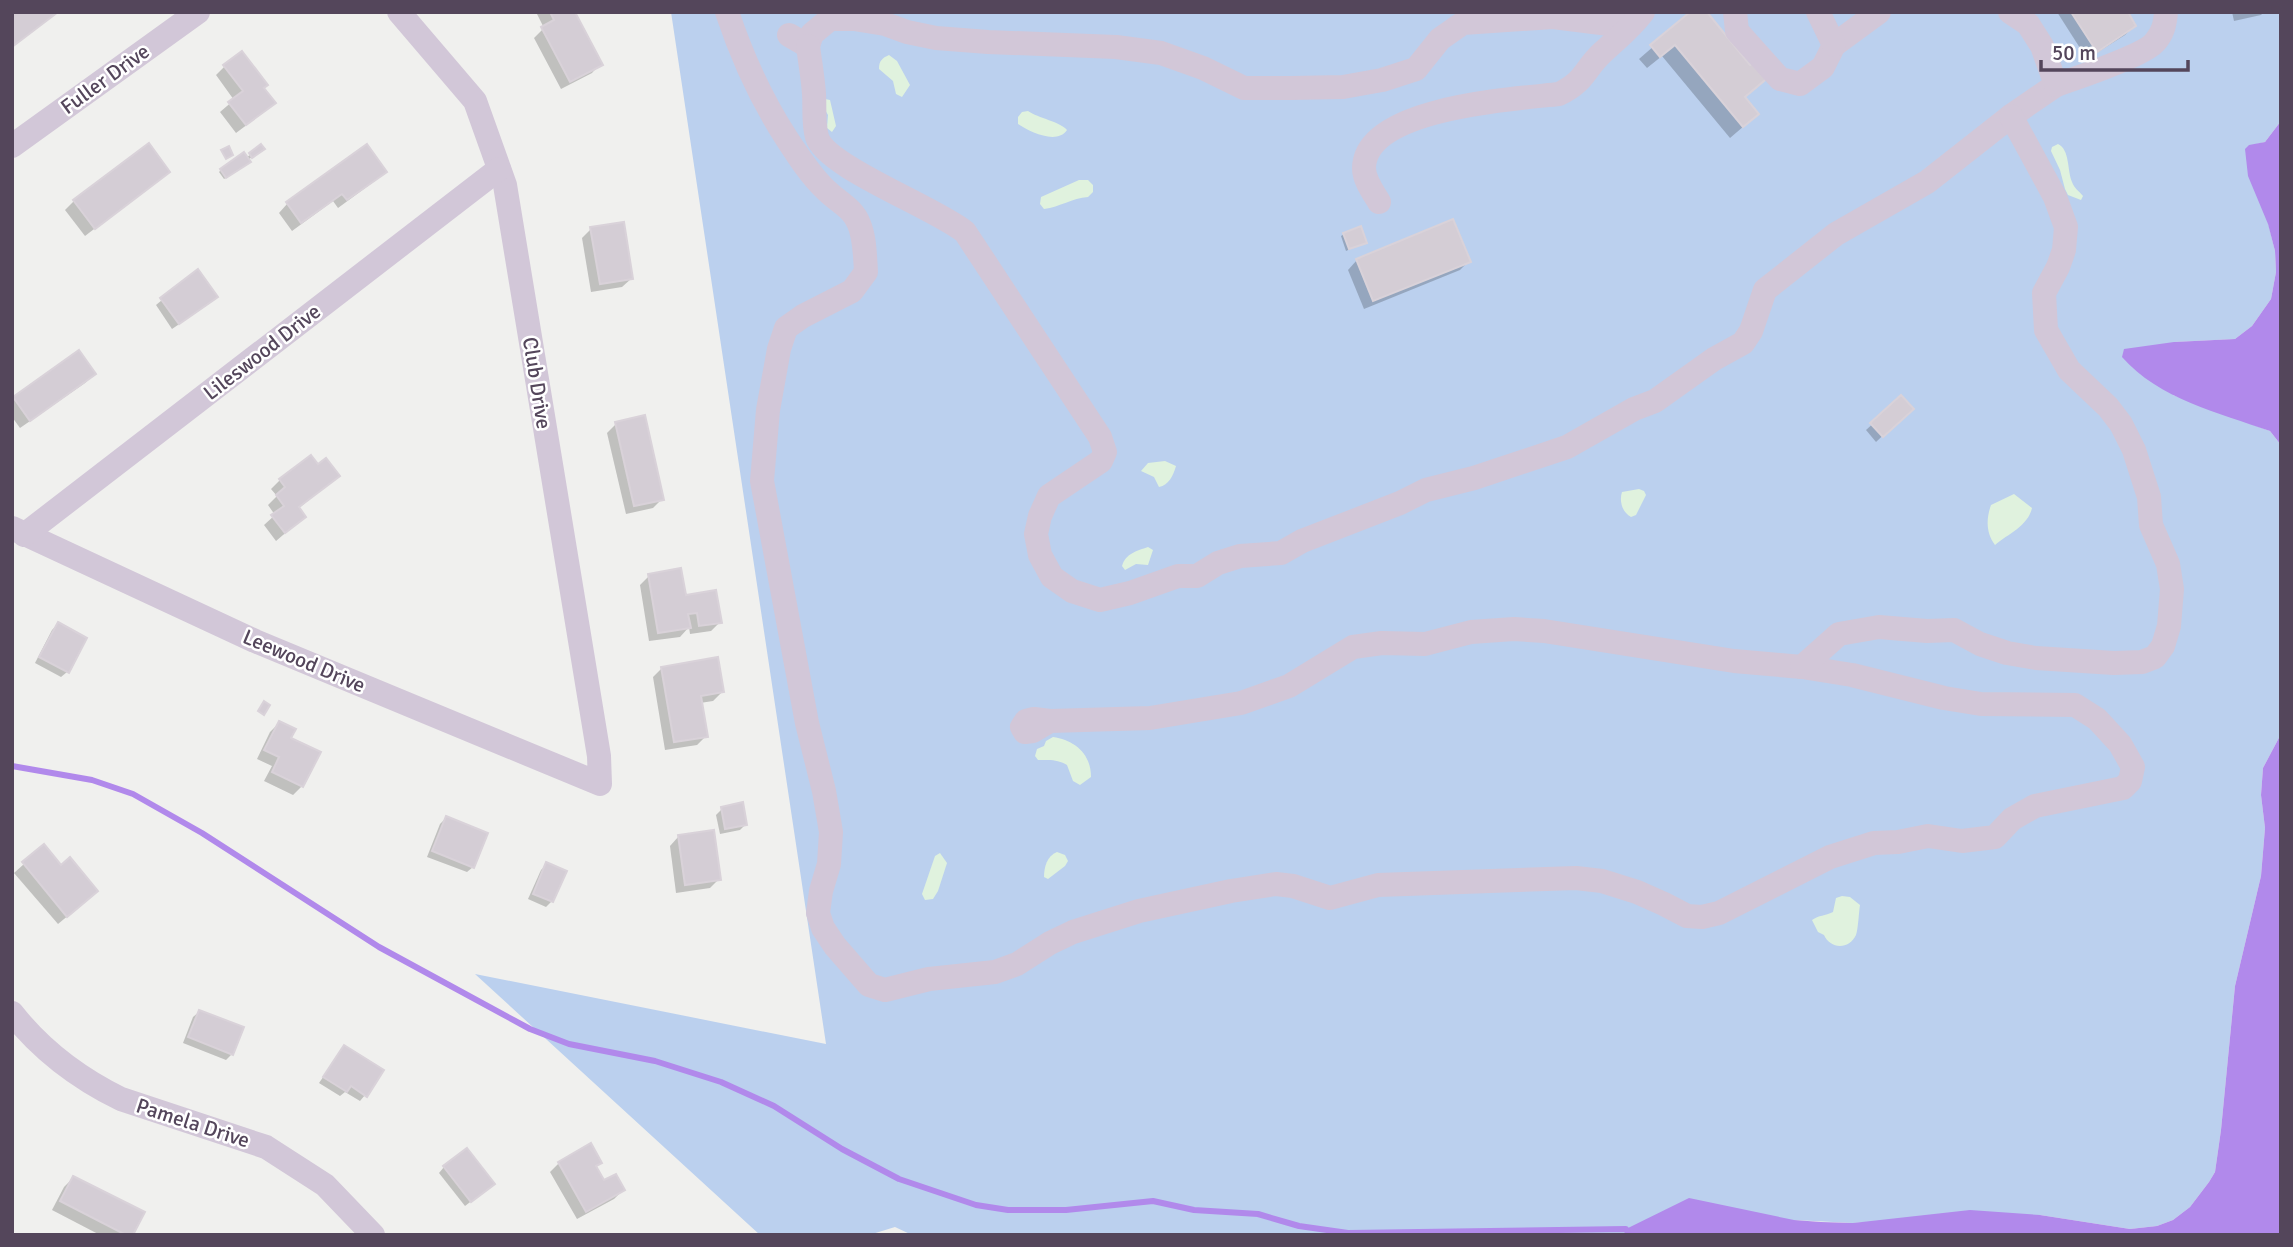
<svg xmlns="http://www.w3.org/2000/svg" width="2293" height="1247" font-family="Signika,sans-serif">
  <style>
    .green { fill: #bbd0ee }
    .sand { fill: #e0f2de }
    .water { fill: #b189eb }
    .shadow { fill: #0003 }
    .lines { fill: none; stroke-linecap: round; stroke-linejoin: round }
    .stream { stroke: #b189eb; stroke-width: 6 }
    .building { fill: #d4cdd5; stroke: #d9d2d9; stroke-width: 2 }
    .minor { stroke: #d2c7d8; stroke-width: 24 }
    .labels { text-anchor: middle; stroke-width: 5; stroke-linejoin: round; paint-order: stroke }
    .street-label { font-size: 21px; fill: #54465b; stroke: #fff }
  </style>
  <rect width="100%" height="100%" fill="#f0f0ee"/>
  <path class="green" d="M671,12H2281V121L2265,142L2249,146L2275,251L2276,272L2271,299L2252,326L2235,339L2174,342L2173,395L2270,431L2281,445V734L2263,768L2261,795L2265,828L2261,876L2235,986L2221,1130L2215,1172L2209,1182L2190,1207L2173,1220L2157,1226L2130,1229L2040,1215L1853,1223L1794,1220L1626,1229V1235H912L895,1227L869,1235H760L475,974L826,1044Z"/>
  <g class="sand">
    <path d="M889,55L897,61L910,85L902,97L896,94L893,81L879,69C879,61 882,58 889,55Z"/>
    <path d="M825,99L830,100L836,126L832,132L827,128L828,115L824,108Z"/>
    <path d="M1028,111C1038,118 1061,122 1067,130C1057,145 1030,132 1018,124V117L1022,112Z"/>
    <path d="M2058,144C2070,150 2067,169 2072,182C2074,188 2079,191 2083,196L2081,200L2068,195L2065,189L2060,170L2051,151L2052,147Z"/>
    <path d="M1079,180H1088L1093,185V192L1088,197C1072,198 1060,207 1044,209L1040,204L1041,197Z"/>
    <path d="M1165,461L1176,466C1173,476 1169,485 1159,487L1154,477L1141,471L1148,463Z"/>
    <path d="M1639,489L1644,491L1646,495L1636,515L1631,517C1622,512 1619,501 1622,492Z"/>
    <path d="M2014,494L2032,508C2028,526 2008,534 1995,545C1986,533 1986,519 1991,505Z"/>
    <path d="M1148,547L1153,550L1148,565L1136,564L1125,570L1122,566C1126,553 1137,551 1148,547Z"/>
    <path d="M1053,737C1074,740 1091,753 1091,777L1080,785L1073,781L1067,765C1057,759 1049,760 1038,760L1035,756L1037,749L1044,746L1046,741Z"/>
    <path d="M1057,852L1065,855L1068,861L1065,866L1048,879L1044,877C1044,867 1047,856 1057,852Z"/>
    <path d="M940,853L947,863L938,891L933,899L925,900L922,894L935,856Z"/>
    <path d="M1842,896L1850,897L1860,905C1859,911 1858,931 1856,935C1849,950 1830,949 1824,935L1818,932L1812,920C1819,915 1825,916 1833,912L1836,898Z"/>
  </g>
  <g class="water">
    <path d="M2281,121V445L2270,431C2219,413 2159,399 2122,357L2124,349L2174,342L2235,339L2252,326L2271,299L2276,272L2275,251L2268,224L2248,176L2245,149L2249,145L2265,142Z"/>
    <path d="M2281,734V1235H1626V1229L1689,1198L1794,1220L1821,1222L1853,1223L1970,1210L2040,1215L2130,1229L2157,1226L2173,1220L2190,1207L2209,1182L2215,1172L2221,1130L2235,986L2261,876L2265,828L2261,795L2263,768Z"/>
  </g>
  <g class="shadow">
    <path d="M536,12H573L600,64L592,73L561,89L534,38L544,28Z"/>
    <path d="M1693,12L1743,98L1744,126L1730,138L1662,56L1647,68L1639,59Z"/>
    <path d="M2057,12H2126L2134,26L2125,35L2087,59Z"/>
    <path d="M2232,12H2264L2261,15L2234,21Z"/>
    <path d="M225,66L262,89L264,112L236,133L220,112L234,100L216,75Z"/>
    <path d="M261,146L260,151L248,160L246,164L224,179L219,172L221,170L246,158Z"/>
    <path d="M168,172L85,236L65,210L74,201Z"/>
    <path d="M385,172L376,180L338,208L333,201L292,231L279,213L287,204Z"/>
    <path d="M1453,222L1469,261L1460,270L1364,309L1348,270L1357,260Z"/>
    <path d="M591,229L632,278L622,287L591,292L582,238Z"/>
    <path d="M1344,234L1365,242L1346,251L1341,236Z"/>
    <path d="M162,300L210,303L172,329L156,305Z"/>
    <path d="M94,374L85,383L20,428L12,417V400L14,398Z"/>
    <path d="M1901,398L1911,409L1876,442L1866,430Z"/>
    <path d="M616,424L662,499L653,508L626,514L607,433Z"/>
    <path d="M317,467L337,476L298,509L304,517L276,541L264,525L275,515L268,505L277,496L271,489L280,480Z"/>
    <path d="M649,576L684,597L720,622L711,631L690,634L689,627L680,637L649,641L640,585Z"/>
    <path d="M58,624L67,672L61,677L35,663L52,630Z"/>
    <path d="M662,668L722,692L713,701L700,703L706,736L697,745L665,750L653,677Z"/>
    <path d="M279,723L289,738L302,786L293,795L264,781L272,766L257,759L270,732Z"/>
    <path d="M722,809L746,824L740,830L720,834L716,815Z"/>
    <path d="M446,818L473,867L467,872L427,857L440,824Z"/>
    <path d="M679,836L719,879L710,888L676,893L670,846Z"/>
    <path d="M44,846L87,900L58,924L14,873Z"/>
    <path d="M547,864L552,901L546,907L528,899L541,870Z"/>
    <path d="M199,1012L232,1054L226,1060L183,1043L193,1017Z"/>
    <path d="M344,1047L365,1095L360,1101L345,1092L340,1096L319,1083Z"/>
    <path d="M600,1162L595,1168L604,1183L623,1190L614,1199L577,1219L550,1172L559,1163Z"/>
    <path d="M444,1167L487,1189L465,1206L439,1173Z"/>
    <path d="M73,1178L131,1235H100L52,1210L64,1187Z"/>
  </g>
  <g class="lines">
    <path class="stream" d="M12,766L92,780L133,794L202,833L379,947L530,1029L569,1044L655,1061L721,1082L774,1106L842,1149L899,1179L976,1205L1008,1210H1066L1153,1201L1194,1210L1258,1214L1299,1226L1348,1233L1626,1229L1629,1235"/>
  </g>
  <g class="building">
    <path d="M12,12H58L12,47Z"/>
    <path d="M550,12H575L603,65L570,82L541,27L554,20Z"/>
    <path d="M1690,12H1707L1750,65L1768,50L1782,66L1745,97L1759,114L1743,127L1675,45L1660,57L1650,45Z"/>
    <path d="M2071,12H2128L2136,26L2097,52Z"/>
    <path d="M242,51L268,85L264,88L276,103L246,125L228,102L243,91L223,65Z"/>
    <path d="M149,143L170,172L95,229L73,200Z"/>
    <path d="M261,144L265,149L252,158L249,153Z"/>
    <path d="M367,144L387,172L347,200L342,194L301,223L286,202Z"/>
    <path d="M229,146L233,155L226,159L221,150Z"/>
    <path d="M244,152L251,162L226,178L220,169Z"/>
    <path d="M1453,219L1471,262L1373,301L1356,259Z"/>
    <path d="M624,222L633,279L600,284L590,227Z"/>
    <path d="M1361,226L1367,243L1349,249L1343,233Z"/>
    <path d="M198,269L218,297L179,324L160,298Z"/>
    <path d="M79,350L96,374L30,421L13,397Z"/>
    <path d="M1901,395L1914,409L1883,437L1870,423Z"/>
    <path d="M645,415L664,500L634,506L615,422Z"/>
    <path d="M311,455L318,464L326,458L340,476L299,507L306,517L285,533L271,515L284,506L276,495L285,487L279,479Z"/>
    <path d="M681,568L686,595L716,590L722,623L699,626L697,613L688,614L691,628L658,633L648,574Z"/>
    <path d="M58,622L87,638L69,673L39,657Z"/>
    <path d="M718,657L724,692L701,696L708,737L674,742L661,667Z"/>
    <path d="M264,701L270,705L264,715L258,711Z"/>
    <path d="M279,721L296,729L291,738L321,752L303,787L272,772L279,757L264,750Z"/>
    <path d="M743,802L747,825L725,829L721,807Z"/>
    <path d="M446,816L488,833L474,868L432,851Z"/>
    <path d="M714,830L721,880L685,885L678,835Z"/>
    <path d="M44,844L61,865L70,857L98,891L67,917L22,862Z"/>
    <path d="M546,862L567,871L553,902L533,894Z"/>
    <path d="M199,1010L244,1027L233,1055L188,1037Z"/>
    <path d="M344,1045L384,1070L367,1097L351,1086L347,1092L323,1077Z"/>
    <path d="M591,1143L602,1163L596,1166L604,1180L616,1174L625,1190L586,1212L558,1162Z"/>
    <path d="M467,1148L495,1184L471,1202L443,1166Z"/>
    <path d="M73,1176L145,1212L133,1235H126L60,1201Z"/>
  </g>
  <g class="lines">
    <g class="minor">
      <path d="M727,12C742,57 761,99 787,139C798,156 811,176 826,190C838,202 853,208 859,224C865,238 865,257 866,272L852,291L803,316L786,328L779,349L768,410L762,481L807,723L824,791L831,832L829,864L821,891L818,913L823,928L835,946L869,985L885,990L929,979L995,972L1017,964L1050,943L1073,932L1139,911L1231,891L1276,884L1293,886L1330,898L1378,885L1576,878L1602,881L1637,892L1664,904L1687,916L1702,917L1719,913L1830,857L1874,843L1898,842L1928,836L1962,841L1995,837L2012,819L2035,806L2123,788L2130,781L2133,767L2120,744L2097,719L2075,705L1981,704L1944,698L1852,675L1802,667L1734,661L1544,631L1514,629L1471,632L1425,644L1382,643L1353,647L1289,686L1241,703L1150,718L1050,721L1034,719L1026,721L1022,727L1025,732L1033,731L1050,721"/>
      <path d="M1735,12L1737,31L1780,79L1800,84L1823,67L1834,45L1879,12"/>
      <path d="M1818,12L1834,45"/>
      <path d="M789,35L808,46L812,34L830,19H854L885,24L907,32L936,38L988,42L1116,47L1161,53L1203,68L1244,88H1291L1343,87L1382,80L1416,69L1440,39L1463,23L1553,17L1609,24L1625,12"/>
      <path d="M808,46C810,62 813,78 814,94C815,109 813,123 817,137C826,167 936,208 965,232L1100,437L1105,452L1101,461L1049,496L1040,516L1036,534L1040,555L1052,577L1072,591L1100,600L1130,593L1178,576H1197L1218,563L1240,556L1281,553L1302,541L1400,503L1426,490L1474,478L1567,447L1634,409L1655,401L1714,359L1743,343L1751,331L1765,290L1836,234L1927,182L2011,116L2056,85L2042,46L2028,24L2010,12"/>
      <path d="M2056,85C2074,79 2145,55 2155,42C2163,33 2165,24 2166,12"/>
      <path d="M12,146L198,12"/>
      <path d="M1379,202C1373,192 1364,180 1364,168C1365,107 1515,99 1559,94C1586,81 1584,69 1603,52C1617,39 1631,28 1643,12"/>
      <path d="M12,528L255,641L600,784L599,756L505,185L475,101L399,12"/>
      <path d="M24,535L499,169"/>
      <path d="M1802,667L1839,634L1879,627L1927,631L1954,630L1980,644L2007,653L2036,658L2114,663L2142,662L2155,657L2163,646L2169,626L2172,589L2168,564L2151,525L2149,497L2134,450L2121,424L2108,407L2069,370L2046,330L2044,293L2058,267L2064,250L2066,227L2055,197L2011,116"/>
      <path d="M12,1013C42,1051 78,1078 121,1099L266,1147L325,1185L373,1235"/>
    </g>
  </g>
  <g class="labels">
    <g class="street-label">
      <text transform="translate(105 79) rotate(-36)" y="7">Fuller Drive</text>
      <text transform="translate(262 352) rotate(-38)" y="7">Lileswood Drive</text>
      <text transform="translate(537 383) rotate(81)" y="7">Club Drive</text>
      <text transform="translate(304 661) rotate(23)" y="7">Leewood Drive</text>
      <text transform="translate(193 1123) rotate(18)" y="7">Pamela Drive</text>
    </g>
  </g>
  <rect width="2293" height="1247" fill="none" stroke="#54465b" stroke-width="28"/>
  <path d="M2041 60v10h147v-10" fill="none" stroke="#54465b" stroke-width="3.5"/>
  <text x="2052" y="60" font-size="21" fill="#54465b" stroke="#ffffff" stroke-width="5" paint-order="stroke">50 m</text>
</svg>
